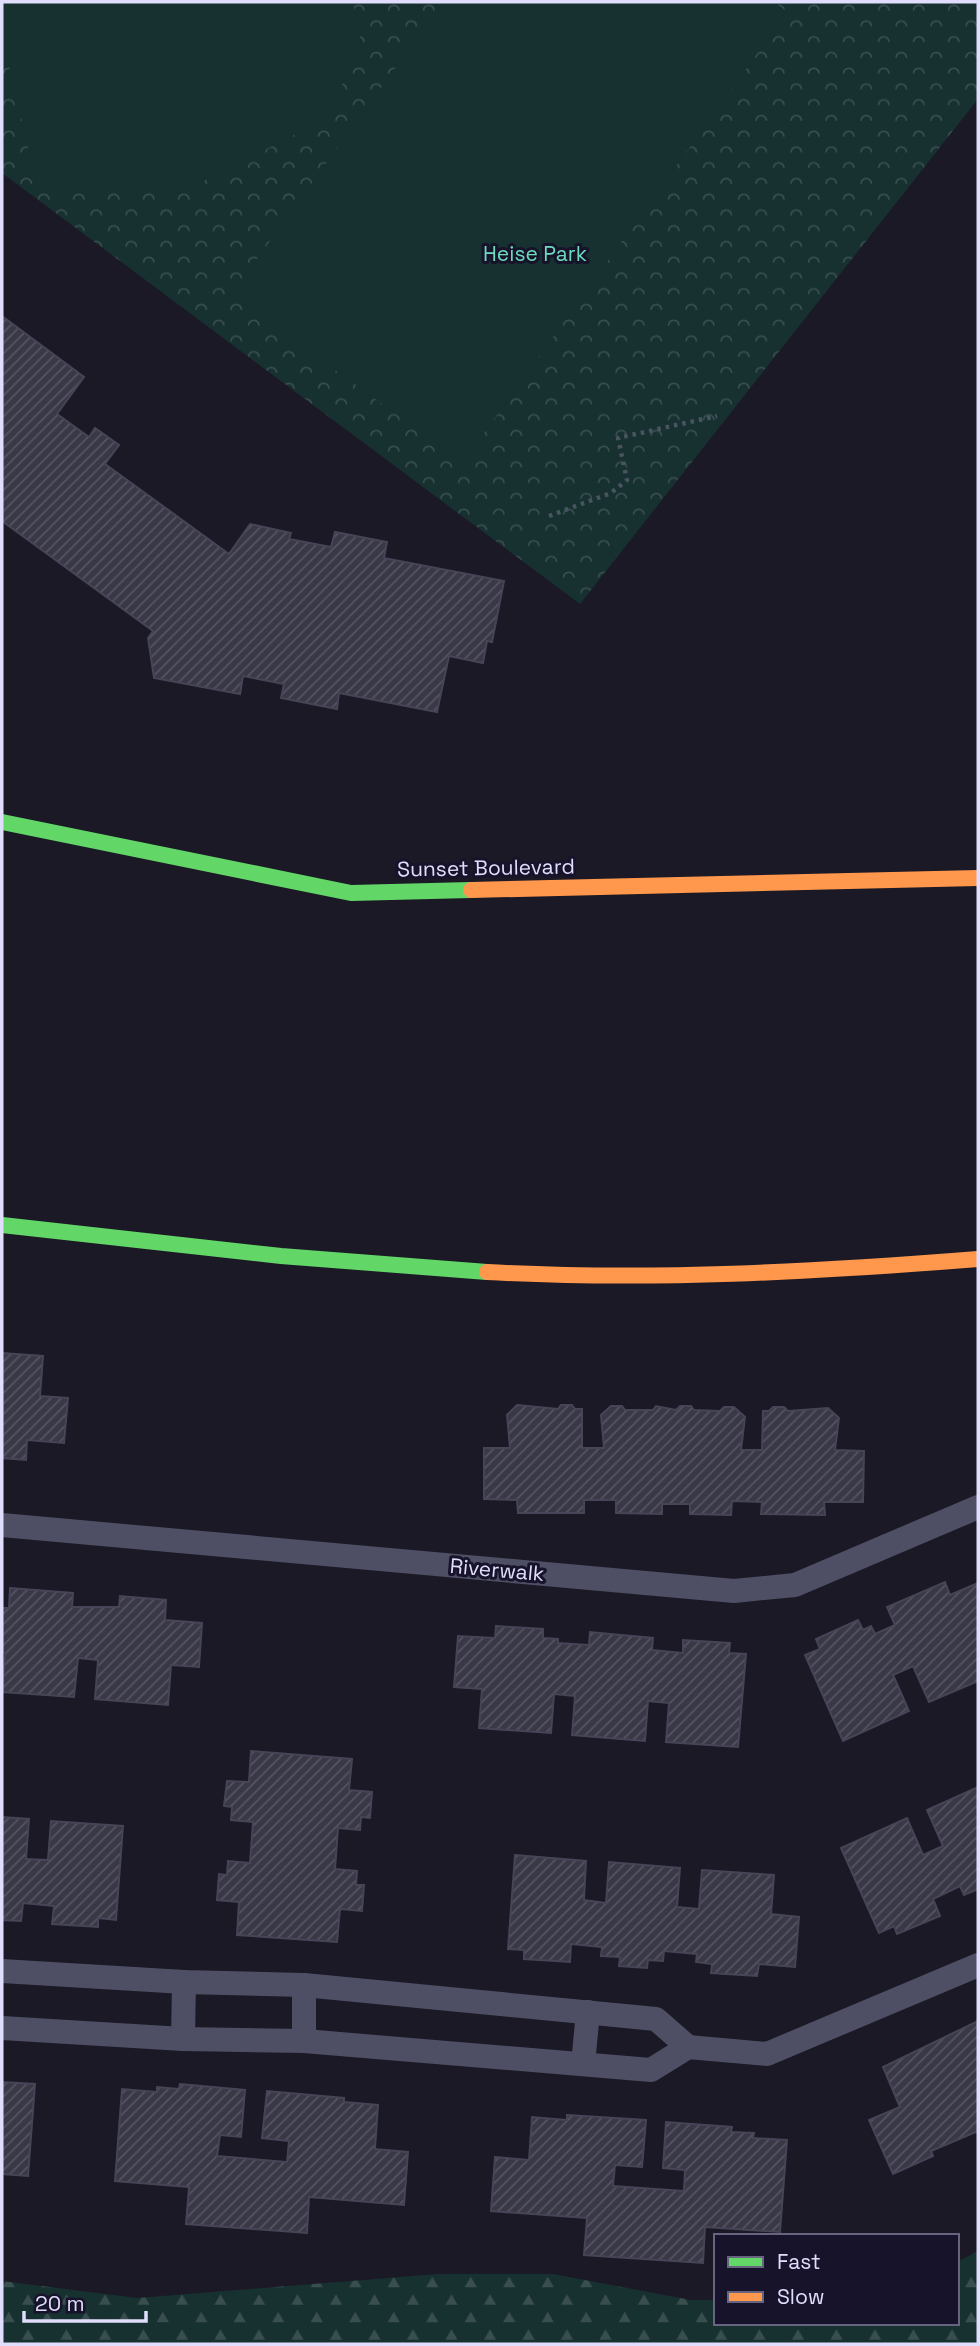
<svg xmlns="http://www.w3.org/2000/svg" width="980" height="2346" font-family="'Space Grotesk',sans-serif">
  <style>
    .forest { fill: url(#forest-firs) }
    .park { fill: url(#park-crowns) }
    .pitch { fill: #173030 }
    .building { fill: url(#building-hatch); stroke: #474457; stroke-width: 2 }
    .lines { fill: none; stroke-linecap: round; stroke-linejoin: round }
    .path { stroke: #485561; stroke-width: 4.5; stroke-dasharray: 3.5 5; stroke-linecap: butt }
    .lane { stroke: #4e4e65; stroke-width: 24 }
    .fast { stroke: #63d668; stroke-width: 16 }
    .slow { stroke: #ff974d; stroke-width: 16 }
    .labels { text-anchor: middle; stroke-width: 6; stroke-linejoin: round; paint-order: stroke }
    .park-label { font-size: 21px; fill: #6cdbbc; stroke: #16132b }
    .street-label { font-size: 21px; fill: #e1defd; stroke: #16132b }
  </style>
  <defs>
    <pattern id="forest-firs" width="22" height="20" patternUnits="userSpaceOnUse" patternTransform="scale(1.75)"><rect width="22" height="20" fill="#173030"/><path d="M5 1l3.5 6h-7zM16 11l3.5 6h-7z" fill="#384e4f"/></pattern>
    <pattern id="park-crowns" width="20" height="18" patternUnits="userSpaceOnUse" patternTransform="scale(1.75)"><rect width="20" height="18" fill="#173030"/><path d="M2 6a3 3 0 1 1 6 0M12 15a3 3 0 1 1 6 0" fill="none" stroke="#384e4f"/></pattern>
    <pattern id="building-hatch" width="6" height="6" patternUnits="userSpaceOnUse" patternTransform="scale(1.75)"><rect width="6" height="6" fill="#393846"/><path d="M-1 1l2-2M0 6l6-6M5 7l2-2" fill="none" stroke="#555462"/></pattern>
  </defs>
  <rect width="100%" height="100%" fill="#1a1925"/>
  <path class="forest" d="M978,2251V2344H2V2281L137,2298L438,2274H553L691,2300H716V2323H957V2262Z"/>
  <path class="park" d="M2,2H978V99L580,604L2,173Z"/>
  <g class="pitch">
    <path d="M2,2H353L361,42L327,118L188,189L38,190L2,36Z"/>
    <path d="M443,2H774L787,12L463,462L231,295Z"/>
  </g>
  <g class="building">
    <path d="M2,316L84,377L57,414L89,437L95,428L119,445L105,464L229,554L250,524L291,533L289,539L331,547L335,532L387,542L384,558L504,581L492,642L487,641L483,663L449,656L437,712L339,693L337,709L281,698L284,684L243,676L240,694L154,678L148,638L153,631L2,521Z"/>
    <path d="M2,1353L43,1356L40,1396L68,1398L64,1443L27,1440L26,1460L2,1458Z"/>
    <path d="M517,1405L558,1409L561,1405H572L575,1409H582V1448H604L601,1415L611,1406H622L625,1410H653L656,1406L676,1410L680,1406H691L694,1410L720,1411L724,1407H734L745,1417L741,1450H762L763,1411H769L773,1407H784L788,1411L828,1408L839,1418L835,1450L864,1451L863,1502H824L825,1515L761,1514L762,1502L732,1501L731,1515L690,1514V1504H662V1514L616,1513V1500H584V1513H518L517,1500L484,1499V1448H510L507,1415Z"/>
    <path d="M945,1582L950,1595L978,1583V1681L929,1702L913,1666L893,1675L909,1711L843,1741L805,1655L820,1649L816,1639L858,1620L863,1630L871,1626L875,1634L895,1625L887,1607Z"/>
    <path d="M10,1588L73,1593L72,1607H119L120,1596L166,1600L165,1620L202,1623L199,1667L171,1665L168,1705L95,1699L98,1660L78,1658L74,1697L2,1692L5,1653L2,1652V1608H9Z"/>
    <path d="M496,1626L543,1629V1638L558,1639V1643L589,1645L590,1632L653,1638L652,1650L683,1653V1640L730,1643L729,1653L746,1654L738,1747L666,1742L669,1703L648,1701L645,1741L572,1735L575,1696L554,1694L551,1733L479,1728L482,1689L454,1687L458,1636L495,1638Z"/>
    <path d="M251,1751L352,1759L349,1790L372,1792L370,1818L361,1817L360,1830L338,1828L335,1869L357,1871L356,1885H364L362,1911L340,1909L337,1942L237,1935L239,1902L217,1900L219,1874L227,1875L228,1861L250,1863L253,1822L231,1820L232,1807L224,1806L227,1781L249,1782Z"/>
    <path d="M978,1787V1889L964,1895L960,1886L933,1899L940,1916L897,1934L894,1926L879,1933L841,1848L907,1818L923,1855L943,1846L927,1810Z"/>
    <path d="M2,1817L29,1819L26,1859L48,1860L51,1821L123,1826L116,1920L98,1918V1927L52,1924L54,1906L23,1903L21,1921L2,1920Z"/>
    <path d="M515,1855L586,1861L584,1900L606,1903L609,1862L680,1868L677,1907L699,1909L702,1870L774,1875L771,1914L799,1917L795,1967L759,1964L757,1976L711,1973L712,1964L696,1962L697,1954L664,1951L663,1961L648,1960L647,1968L619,1966L620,1957L601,1956L602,1947L571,1944L570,1962L524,1959V1950L508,1949Z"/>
    <path d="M978,2021V2131L931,2151L933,2156L893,2174L869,2120L900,2107L883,2067Z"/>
    <path d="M2,2082L35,2084L28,2176L2,2174Z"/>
    <path d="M180,2084L245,2090L241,2137L220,2135L217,2156L287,2162L289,2141L262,2138L267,2091L344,2098V2102L378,2105L375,2149L408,2152L404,2205L309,2197L307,2233L186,2224L189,2187L115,2181L122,2089L157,2092V2087L179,2089Z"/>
    <path d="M567,2115L646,2120L642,2167L615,2165L613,2186L684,2191L685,2170L663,2168L666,2122L732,2127L731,2132L754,2133L753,2138L787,2140L780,2232L705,2227L703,2263L584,2255L587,2218L491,2211L495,2157L529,2160L532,2117L567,2120Z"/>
  </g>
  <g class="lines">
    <path class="path" d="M549,516L611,493L627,480L618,438L717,416"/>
    <g class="lane">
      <path d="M2,1525L734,1591L795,1585L978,1507"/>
      <path d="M2,1971L184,1982L304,1985L656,2019L688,2047"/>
      <path d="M2,2028L183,2039L304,2041L651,2070L688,2047L767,2054L978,1965"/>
      <path d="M183,2039L184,1982"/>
      <path d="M304,2041V1985"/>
      <path d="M583,2064L588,2012"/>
    </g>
    <g class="fast">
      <path d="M2,822L351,893L471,890"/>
      <path d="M2,1225L281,1256L487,1272"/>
    </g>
    <g class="slow">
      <path d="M471,890L978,878"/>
      <path d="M487,1272C651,1281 814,1272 978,1259"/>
    </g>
  </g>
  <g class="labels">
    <g class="park-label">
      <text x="535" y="261">Heise Park</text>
    </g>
    <g class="street-label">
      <text transform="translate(486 868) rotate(-1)" y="7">Sunset Boulevard</text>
      <text transform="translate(497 1570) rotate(5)" y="7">Riverwalk</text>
    </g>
  </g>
  <rect width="980" height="2346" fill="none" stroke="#e1defd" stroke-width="7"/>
  <rect x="714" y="2234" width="245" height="91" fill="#16132b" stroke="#67647f" stroke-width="2"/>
  <rect x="728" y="2257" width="35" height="10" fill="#63d668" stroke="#67647f" stroke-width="2"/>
  <text x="777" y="2269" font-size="21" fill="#e1defd">Fast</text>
  <rect x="728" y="2292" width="35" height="10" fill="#ff974d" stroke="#67647f" stroke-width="2"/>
  <text x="777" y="2304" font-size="21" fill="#e1defd">Slow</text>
  <path d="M24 2311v10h122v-10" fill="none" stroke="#e1defd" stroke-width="3.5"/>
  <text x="35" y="2311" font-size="21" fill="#e1defd" stroke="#16132b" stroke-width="5" paint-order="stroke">20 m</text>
</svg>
